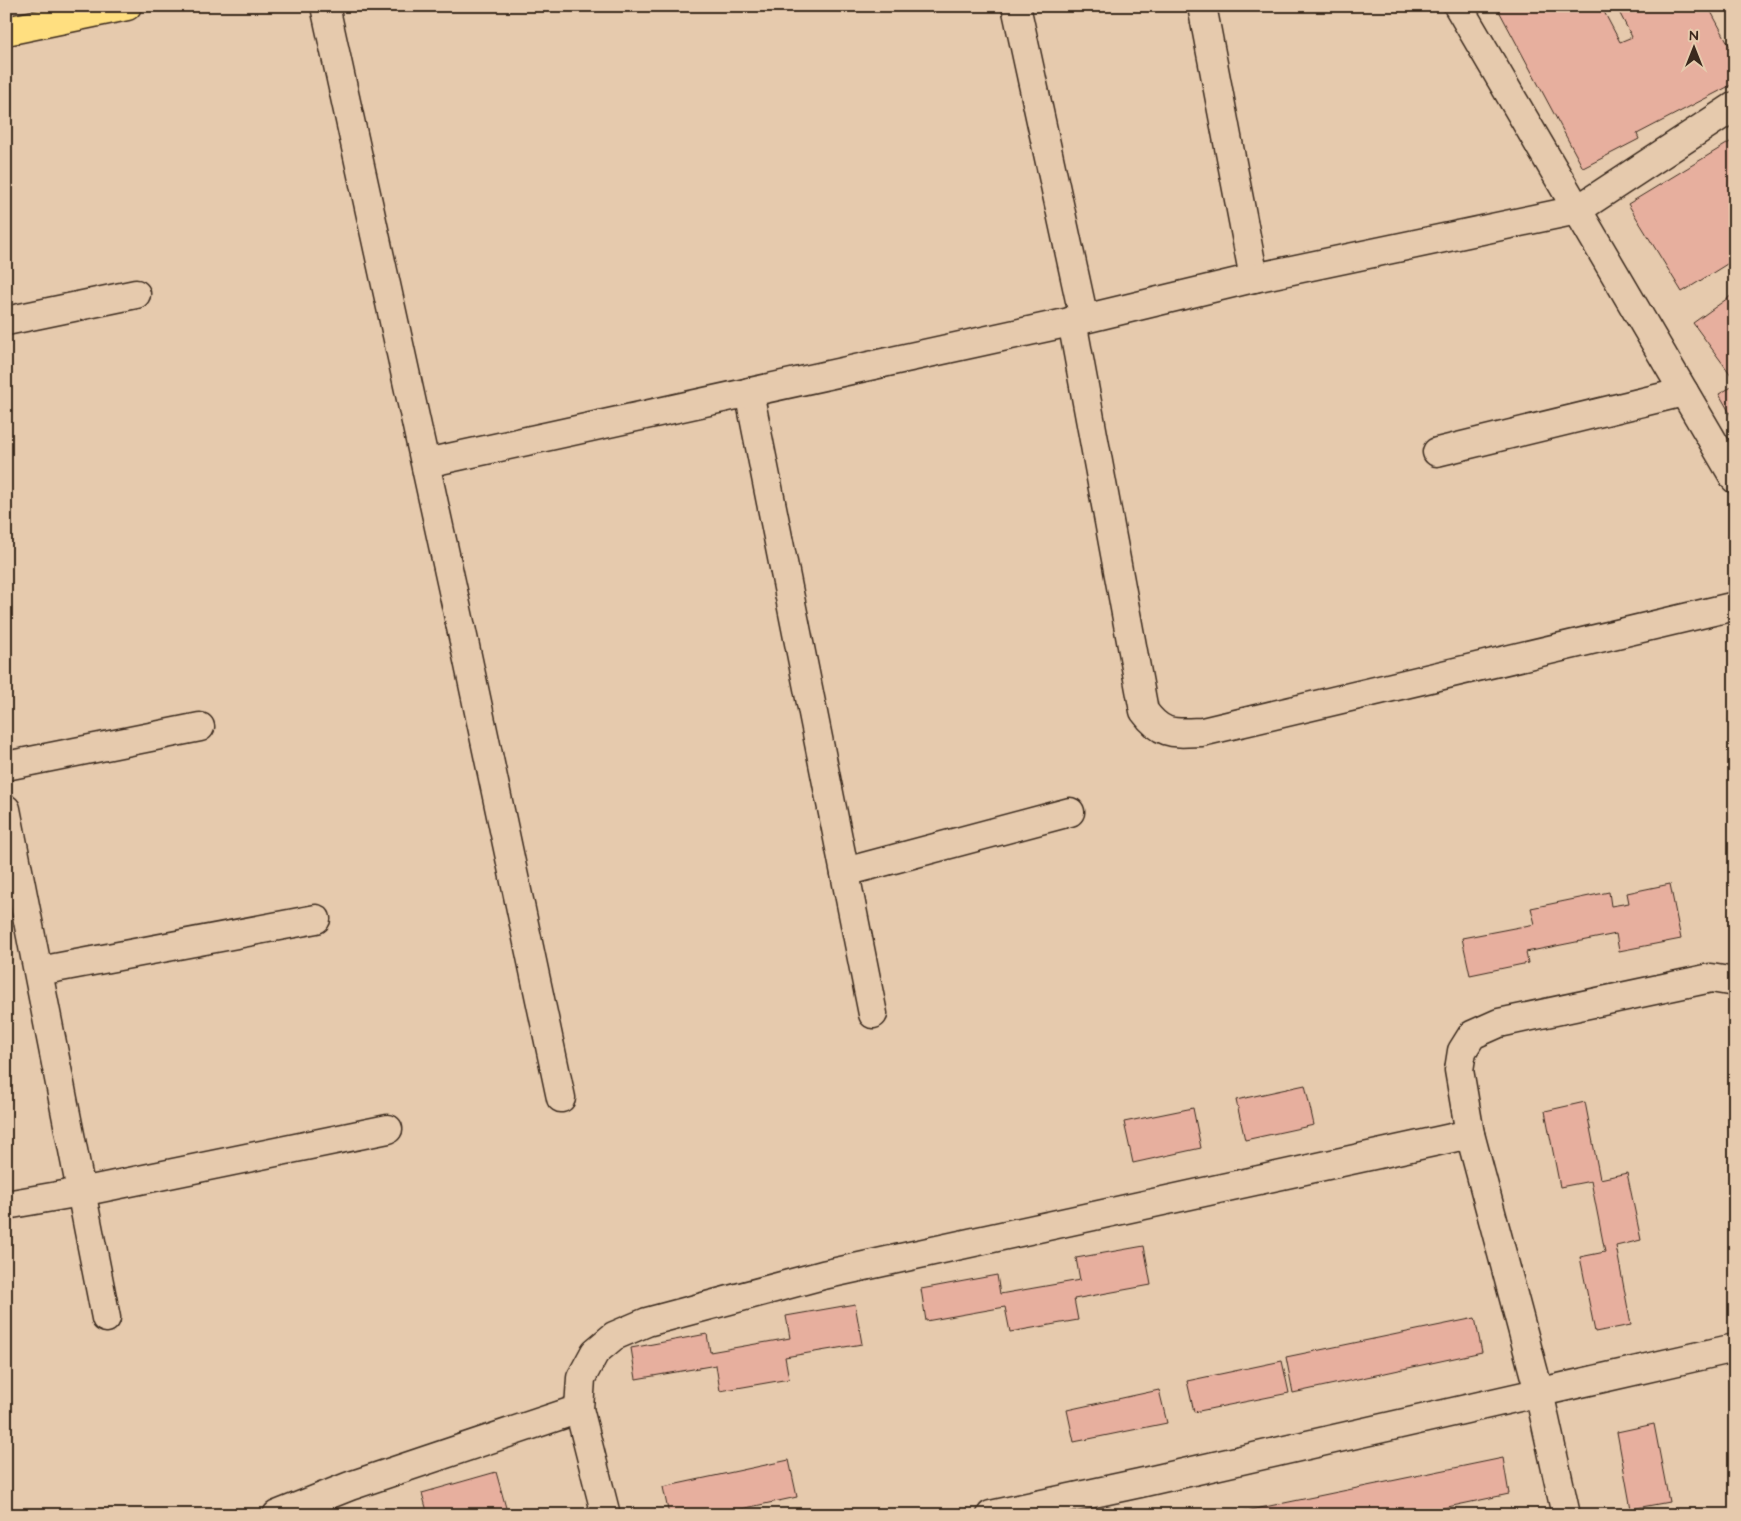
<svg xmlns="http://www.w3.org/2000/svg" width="1741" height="1521" font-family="'Architects Daughter',sans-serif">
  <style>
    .building { fill: #e7af9e; stroke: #3b2a1e }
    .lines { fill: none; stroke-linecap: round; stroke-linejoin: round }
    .minor-casing { stroke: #3b2a1e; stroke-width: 31 }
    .major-casing { stroke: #3b2a1e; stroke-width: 31 }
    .minor { stroke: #e6caad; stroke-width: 28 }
    .major { stroke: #ffdf80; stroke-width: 28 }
  </style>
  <rect width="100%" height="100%" fill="#e6caad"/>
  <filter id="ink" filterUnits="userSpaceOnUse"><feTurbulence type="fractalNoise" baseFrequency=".02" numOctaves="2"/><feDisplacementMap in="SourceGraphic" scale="10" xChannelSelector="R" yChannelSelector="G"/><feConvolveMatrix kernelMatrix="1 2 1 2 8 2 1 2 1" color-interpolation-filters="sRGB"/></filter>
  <g filter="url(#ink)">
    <g class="building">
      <path d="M1504,6H1601L1620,42L1632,37L1616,6H1708L1735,56V83L1637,134L1639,139L1583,168L1498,9Z"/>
      <path d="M1735,139V259L1682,292L1628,204Z"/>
      <path d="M1735,293V379H1734L1693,323Z"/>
      <path d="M1735,385V422L1719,394Z"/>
      <path d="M1670,884L1681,939L1619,951L1616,934L1526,952L1528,963L1470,975L1462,938L1535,924L1531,908L1609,892L1611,906L1629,903L1627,893Z"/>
      <path d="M1305,1085L1314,1125L1245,1140L1236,1100Z"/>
      <path d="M1585,1102L1600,1179L1627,1173L1641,1240L1616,1246L1631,1325L1595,1332L1580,1257L1605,1252L1591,1181L1560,1187L1545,1111Z"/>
      <path d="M1193,1108L1201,1148L1133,1163L1124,1122Z"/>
      <path d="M1144,1246L1151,1285L1074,1299L1078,1320L1010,1332L1005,1307L926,1321L921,1289L997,1275L1000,1294L1080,1280L1076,1258Z"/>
      <path d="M855,1304L862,1344L785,1357L789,1379L720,1391L716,1365L636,1379L631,1348L707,1334L710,1352L790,1338L786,1316Z"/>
      <path d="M1475,1318L1482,1352L1293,1393L1286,1357Z"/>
      <path d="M1282,1361L1289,1393L1194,1412L1187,1381Z"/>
      <path d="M1159,1390L1167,1423L1074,1442L1067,1410Z"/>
      <path d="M1654,1424L1669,1502L1631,1509L1617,1432Z"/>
      <path d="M1503,1458L1509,1494L1410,1515H1226Z"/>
      <path d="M789,1460L797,1497L713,1515H669L663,1487Z"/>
      <path d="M496,1472L508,1515H428L422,1493Z"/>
    </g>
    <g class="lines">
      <defs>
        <g id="minor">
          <path d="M325,6L462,632L561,1098"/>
          <path d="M1016,6L1084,319"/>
          <path d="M1202,6L1254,278"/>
          <path d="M1458,6L1735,479"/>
          <path d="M6,321L136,294"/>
          <path d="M1072,321L1144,711C1162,736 1174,733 1202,732L1735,606"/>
          <path d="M749,392L873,1014"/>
          <path d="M1437,452L1684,392"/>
          <path d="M426,463L1084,319L1254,278L1577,210L1735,106"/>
          <path d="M6,766L200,727"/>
          <path d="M6,809L106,1318"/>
          <path d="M845,872L1070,812"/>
          <path d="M39,971L316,919"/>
          <path d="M6,1205L81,1192L388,1129"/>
          <path d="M277,1515L350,1486L579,1409"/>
          <path d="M606,1515L579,1409L581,1378L595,1352L614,1336L647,1322L823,1275L1470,1134"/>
          <path d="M991,1515L1140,1483L1735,1348"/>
          <path d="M1566,1515L1539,1392L1470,1134L1459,1070L1462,1051L1472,1035L1499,1023L1711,978L1735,982"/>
        </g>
        <path id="major" d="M6,31L127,6"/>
      </defs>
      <use href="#minor" class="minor-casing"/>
      <use href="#major" class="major-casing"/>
      <use href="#minor" class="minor"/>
      <use href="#major" class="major"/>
    </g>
  </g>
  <rect width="1741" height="1521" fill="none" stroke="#e6caad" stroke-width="25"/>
  <rect x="12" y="12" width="1716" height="1496" fill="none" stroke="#3b2a1e" stroke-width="2" filter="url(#ink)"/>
  <g transform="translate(1694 48)" stroke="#e6caad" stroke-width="4" paint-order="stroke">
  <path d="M0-4L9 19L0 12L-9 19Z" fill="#3b2a1e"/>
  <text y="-8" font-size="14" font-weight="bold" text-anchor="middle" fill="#3b2a1e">N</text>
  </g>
</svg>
